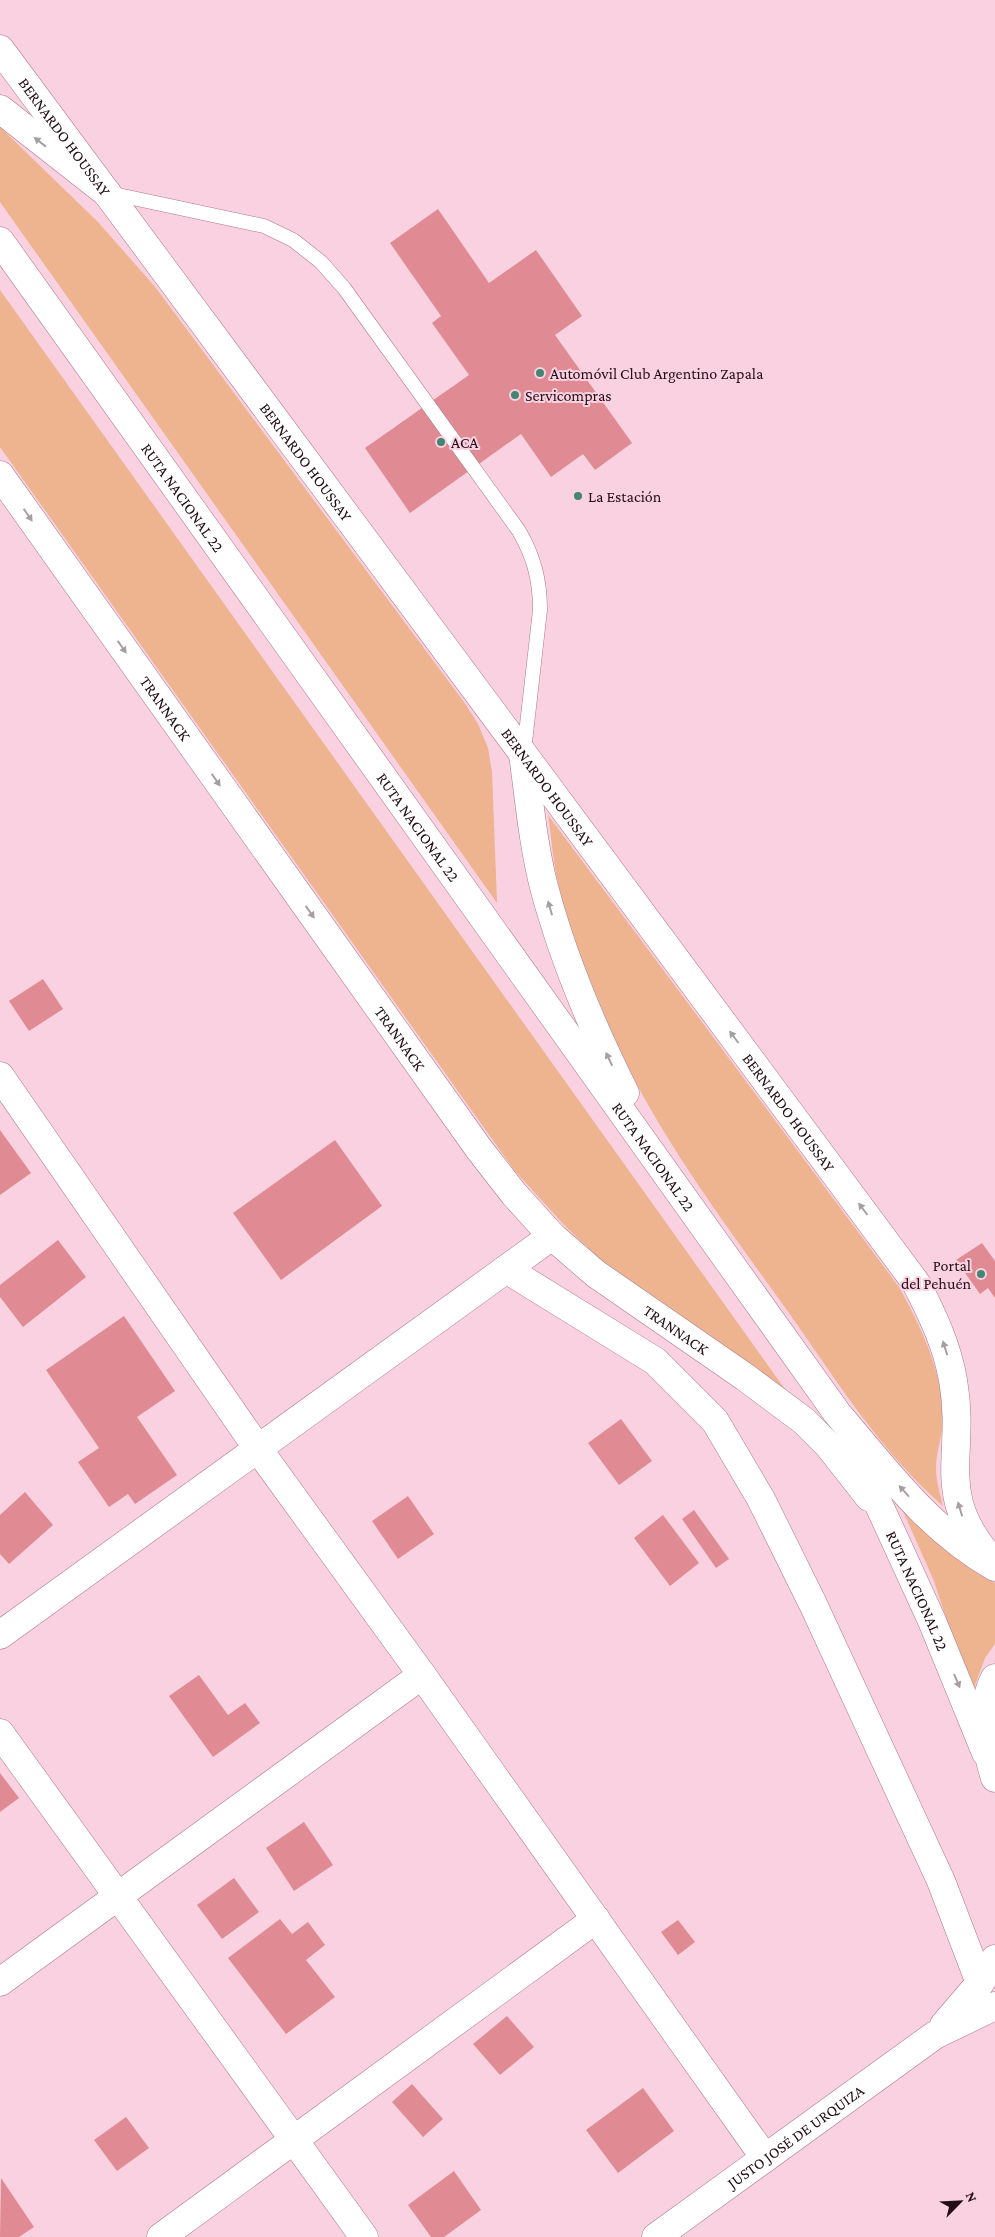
<svg xmlns="http://www.w3.org/2000/svg" width="995" height="2237" font-family="'Crimson Pro',serif">
  <style>
    .green { fill: #edb48f }
    .building { fill: #e08b93 }
    .lines { fill: none; stroke-linecap: round; stroke-linejoin: round }
    .lane-casing { stroke: #b1758d; stroke-width: 15 }
    .street-casing { stroke: #b1758d; stroke-width: 29 }
    .secondary-casing { stroke: #b1758d; stroke-width: 29 }
    .primary-casing { stroke: #b1758d; stroke-width: 29 }
    .highway-casing { stroke: #b1758d; stroke-width: 29 }
    .lane { stroke: #fff; stroke-width: 14 }
    .street { stroke: #fff; stroke-width: 28 }
    .secondary { stroke: #fff; stroke-width: 28 }
    .primary { stroke: #fff; stroke-width: 28 }
    .highway { stroke: #fff; stroke-width: 28 }
    .oneway { fill: #a79ea2 }
    .poi-dot { fill: #448473; stroke: #fad1e0; stroke-width: 2 }
    .labels { text-anchor: middle; stroke-width: 4; stroke-linejoin: round; paint-order: stroke }
    .street-label { font-size: 16px; fill: #230d16; stroke: #fad1e0 }
    .poi-label { font-size: 16px; fill: #230d16; stroke: #fad1e0; text-anchor: start }
  </style>
  <rect width="100%" height="100%" fill="#fad1e0"/>
  <g class="green">
    <path d="M0,127L98,222L156,288L464,702L478,724L488,748L492,772L497,903L0,202Z"/>
    <path d="M0,290L787,1392L608,1267L565,1226L514,1170L0,447Z"/>
    <path d="M548,815L899,1287C921,1327 941,1368 943,1414C944,1432 936,1450 936,1468C936,1481 940,1493 943,1506C880,1451 837,1381 789,1313C746,1253 701,1193 663,1130C618,1057 570,951 555,868C552,850 551,833 548,815Z"/>
    <path d="M895,1493C925,1528 953,1563 995,1583V1644L985,1658L971,1696L934,1581Z"/>
  </g>
  <g class="building">
    <path d="M438,209L489,283L536,250L582,316L555,335L632,443L595,470L583,454L551,477L521,434L410,513L365,448L469,375L432,323L441,316L390,243Z"/>
    <path d="M43,979L63,1009L29,1031L9,1001Z"/>
    <path d="M0,1130L31,1173L0,1195Z"/>
    <path d="M335,1140L382,1206L281,1280L233,1213Z"/>
    <path d="M58,1240L86,1277L23,1327L0,1297V1285Z"/>
    <path d="M982,1243L995,1261V1298L988,1288L980,1294L956,1260Z"/>
    <path d="M124,1316L175,1391L137,1417L177,1475L135,1504L128,1494L109,1507L78,1462L99,1448L46,1370Z"/>
    <path d="M621,1419L652,1461L619,1485L588,1443Z"/>
    <path d="M25,1492L53,1525L9,1564L0,1554V1515Z"/>
    <path d="M408,1496L434,1534L398,1559L372,1521Z"/>
    <path d="M694,1510L729,1559L716,1568L682,1519Z"/>
    <path d="M663,1515L699,1563L670,1586L634,1538Z"/>
    <path d="M199,1675L228,1715L245,1703L260,1723L213,1757L169,1696Z"/>
    <path d="M0,1773L19,1798L0,1812Z"/>
    <path d="M304,1822L333,1865L294,1891L266,1848Z"/>
    <path d="M234,1878L259,1912L222,1939L197,1905Z"/>
    <path d="M280,1919L292,1934L308,1922L325,1945L306,1960L335,1997L286,2034L228,1958Z"/>
    <path d="M678,1920L695,1942L678,1955L661,1932Z"/>
    <path d="M507,2016L534,2047L500,2075L473,2044Z"/>
    <path d="M412,2084L443,2119L423,2137L392,2102Z"/>
    <path d="M643,2088L674,2131L618,2173L586,2130Z"/>
    <path d="M126,2117L149,2148L117,2171L94,2140Z"/>
    <path d="M454,2171L481,2210L444,2237H431L408,2205Z"/>
    <path d="M1,2178L34,2227L19,2237H0Z"/>
  </g>
  <g class="lines">
    <defs>
      <path id="lane" d="M109,193L264,226L293,240L321,262L344,288L519,531C534,557 540,580 540,610L524,751"/>
      <g id="street">
        <path d="M0,1076L258,1449L422,1675L765,2158"/>
        <path d="M506,1269L655,1361L715,1421L761,1499L813,1604L941,1881L980,1983"/>
        <path d="M0,1635L552,1236"/>
        <path d="M0,1733L364,2237"/>
        <path d="M0,1982L422,1675"/>
        <path d="M161,2237L596,1919"/>
      </g>
      <g id="secondary">
        <path id="s1" d="M0,49L916,1283C932,1314 947,1345 953,1380C967,1459 931,1493 995,1564"/>
        <path id="s2" d="M0,475L479,1149L514,1194L552,1236L596,1274L745,1377L804,1421L829,1446L869,1497"/>
        <path d="M944,2025L980,1983L995,1959"/>
        <path id="s3" d="M656,2237L935,2035L995,2006"/>
      </g>
      <g id="primary">
        <path d="M0,109L107,193"/>
        <path id="s4" d="M0,241L837,1413C885,1469 929,1530 995,1567"/>
        <path d="M523,754C529,798 533,844 544,887C563,959 592,1027 625,1093"/>
        <path id="s5" d="M851,1444L932,1621L986,1753"/>
      </g>
      <path id="highway" d="M995,1678C980,1703 986,1752 995,1778"/>
    </defs>
    <use href="#lane" class="lane-casing"/>
    <use href="#street" class="street-casing"/>
    <use href="#secondary" class="secondary-casing"/>
    <use href="#primary" class="primary-casing"/>
    <use href="#highway" class="highway-casing"/>
    <use href="#lane" class="lane"/>
    <use href="#street" class="street"/>
    <use href="#secondary" class="secondary"/>
    <use href="#primary" class="primary"/>
    <use href="#highway" class="highway"/>
  </g>
  <defs><path id="oneway-solid" d="M-6-.8H1V-3.2L6.5 0L1 3.2V.8H-6Z" transform="scale(1.25)"/></defs>
  <g class="oneway">
    <use href="#oneway-solid" transform="translate(40 142) rotate(-142)"/>
    <use href="#oneway-solid" transform="translate(28 515) rotate(55)"/>
    <use href="#oneway-solid" transform="translate(122 647) rotate(55)"/>
    <use href="#oneway-solid" transform="translate(216 780) rotate(55)"/>
    <use href="#oneway-solid" transform="translate(550 908) rotate(-106)"/>
    <use href="#oneway-solid" transform="translate(310 912) rotate(55)"/>
    <use href="#oneway-solid" transform="translate(734 1037) rotate(-127)"/>
    <use href="#oneway-solid" transform="translate(609 1059) rotate(-115)"/>
    <use href="#oneway-solid" transform="translate(863 1209) rotate(-127)"/>
    <use href="#oneway-solid" transform="translate(945 1348) rotate(-108)"/>
    <use href="#oneway-solid" transform="translate(904 1491) rotate(-132)"/>
    <use href="#oneway-solid" transform="translate(960 1509) rotate(-107)"/>
    <use href="#oneway-solid" transform="translate(957 1681) rotate(67)"/>
  </g>
  <g class="poi-dot">
    <circle cx="540" cy="373" r="5"/>
    <circle cx="515" cy="395" r="5"/>
    <circle cx="441" cy="442" r="5"/>
    <circle cx="578" cy="496" r="5"/>
    <circle cx="981" cy="1274" r="5"/>
  </g>
  <g class="labels">
    <g class="street-label">
      <text dy="6" stroke="none"><textPath href="#s1" startOffset="109">BERNARDO HOUSSAY</textPath></text>
      <text dy="6" stroke="none"><textPath href="#s1" startOffset="514">BERNARDO HOUSSAY</textPath></text>
      <text dy="6" stroke="none"><textPath href="#s4" startOffset="315">RUTA NACIONAL 22</textPath></text>
      <text dy="6" stroke="none"><textPath href="#s2" startOffset="286">TRANNACK</textPath></text>
      <text dy="6" stroke="none"><textPath href="#s1" startOffset="919">BERNARDO HOUSSAY</textPath></text>
      <text dy="6" stroke="none"><textPath href="#s4" startOffset="720">RUTA NACIONAL 22</textPath></text>
      <text dy="6" stroke="none"><textPath href="#s2" startOffset="691">TRANNACK</textPath></text>
      <text dy="6" stroke="none"><textPath href="#s1" startOffset="1324">BERNARDO HOUSSAY</textPath></text>
      <text dy="6" stroke="none"><textPath href="#s4" startOffset="1125">RUTA NACIONAL 22</textPath></text>
      <text dy="6" stroke="none"><textPath href="#s2" startOffset="1096">TRANNACK</textPath></text>
      <text dy="6" stroke="none"><textPath href="#s5" startOffset="161">RUTA NACIONAL 22</textPath></text>
      <text dy="6" stroke="none"><textPath href="#s3" startOffset="172">JUSTO JOSÉ DE URQUIZA</textPath></text>
    </g>
    <g class="poi-label">
      <text x="550" y="379">Automóvil Club Argentino Zapala</text>
      <text x="525" y="401">Servicompras</text>
      <text x="451" y="448">ACA</text>
      <text x="588" y="502">La Estación</text>
      <text x="971" y="1271" text-anchor="end">Portal<tspan x="971" dy="18">del Pehuén</tspan></text>
    </g>
  </g>
  <g transform="translate(960 2202) rotate(66)" stroke="#fad1e0" stroke-width="4" paint-order="stroke">
  <path d="M0-4L9 19L0 12L-9 19Z" fill="#230d16"/>
  <text y="-8" font-size="14" font-weight="bold" text-anchor="middle" fill="#230d16">N</text>
  </g>
</svg>
